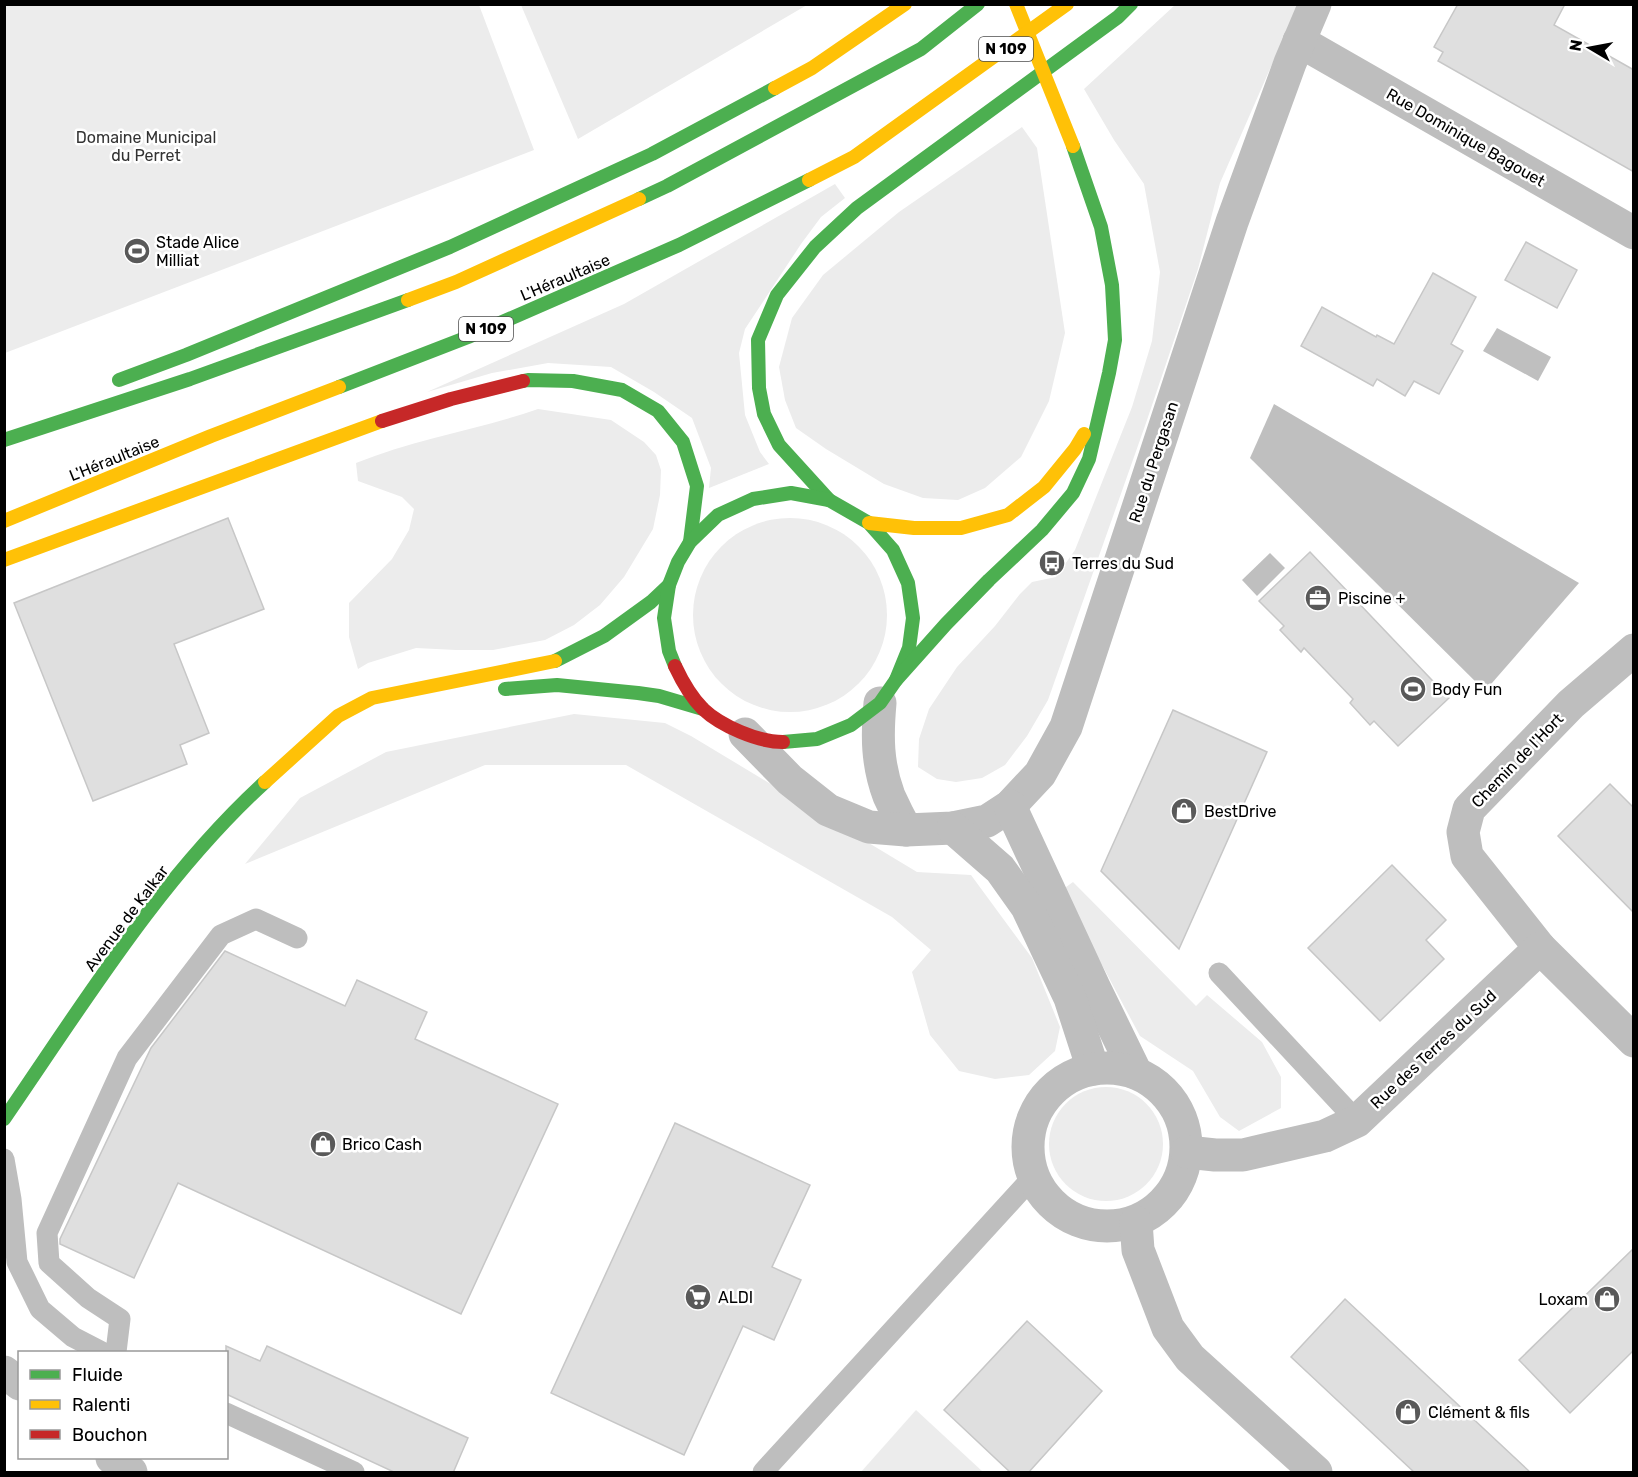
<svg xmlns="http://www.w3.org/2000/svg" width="1638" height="1477" font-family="Rubik,sans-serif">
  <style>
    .green { fill: #ececec }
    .water { fill: #bfbfbf }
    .building { fill: #dfdfdf; stroke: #c7c7c7; stroke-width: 1.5 }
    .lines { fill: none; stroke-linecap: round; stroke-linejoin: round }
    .lane { stroke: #bebebe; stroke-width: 21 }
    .street { stroke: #bebebe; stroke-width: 33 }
    .fast { stroke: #4caf50; stroke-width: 14 }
    .slow { stroke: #ffc107; stroke-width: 14 }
    .jam { stroke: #c62828; stroke-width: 14 }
    .labels { text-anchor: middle; stroke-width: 5; stroke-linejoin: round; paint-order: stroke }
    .shield { fill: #fff; stroke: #4c4c4c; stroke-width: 1.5 }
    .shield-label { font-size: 15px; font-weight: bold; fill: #000 }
    .park-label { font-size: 16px; fill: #333; stroke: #fff }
    .street-label { font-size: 16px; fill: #000; stroke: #fff }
    .poi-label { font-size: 16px; fill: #000; stroke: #fff; text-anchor: start }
  </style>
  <rect width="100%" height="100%" fill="#fff"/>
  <g class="green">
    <path d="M5,4L479,5L534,150L5,353Z"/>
    <path d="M521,5H807L578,139Z"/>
    <path d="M1175,5H1298L1220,183L1198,269L1146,423L1048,700L1027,736L1005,765L982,778L956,782L937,779L918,767L919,739L929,709L957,667L995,626L1020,594L1032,582L1056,577L1075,550L1132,407L1152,341L1160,272L1144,184L1114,140L1084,89Z"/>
    <path d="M1022,127L1037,148L1065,333L1049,401L1021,457L985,488L958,500L923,498L884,484L826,449L796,428L785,400L779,367L792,318L823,275L899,212Z"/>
    <path d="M835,184L845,198L821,217L801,244L745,329L739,353L745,415L760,452L769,464L709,488L711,468L692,418L654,392L611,367L548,363L492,373L427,392L624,304Z"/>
    <path d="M538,409L611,420L644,442L656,455L661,470L660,495L653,529L624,577L600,605L574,625L545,640L493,650H456L416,648L368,663L358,669L349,637V603L392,559L409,530L414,509L402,497L358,481L356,463C415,439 478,430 538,409Z"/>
    <circle cx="790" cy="615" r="97"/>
    <path d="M574,714L665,723L691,736L917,872L971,875L1032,958L1060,1027L1055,1051L1029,1075L995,1079L959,1071L930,1035L912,972L931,950L892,917L626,765H485L245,864L300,798L386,752Z"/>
    <path d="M1073,882L1196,1006L1207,995L1262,1042L1281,1077V1108L1239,1131L1220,1117L1193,1071L1140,1036L1062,890Z"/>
    <circle cx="1106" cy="1144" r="57"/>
    <path d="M916,1410L983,1472H861Z"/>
  </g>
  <g class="water">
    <path d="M1497,328L1551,357L1538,381L1483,351Z"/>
    <path d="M1274,404L1579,583L1485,691L1250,458Z"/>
    <path d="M1270,553L1285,568L1257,596L1242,580Z"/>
  </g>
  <g class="building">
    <path d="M1458,4H1565L1554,25L1634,70V172L1438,61L1443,52L1434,47Z"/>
    <path d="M1526,242L1577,270L1557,308L1505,280Z"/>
    <path d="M1433,273L1476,297L1451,344L1463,351L1439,394L1414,381L1405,396L1377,379L1373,386L1301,346L1322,307L1376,337L1377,335L1394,344Z"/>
    <path d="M228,518L264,609L174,644L209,733L180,745L187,764L93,801L14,603Z"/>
    <path d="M1310,552L1449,698L1398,746L1374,721L1370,725L1350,703L1353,699L1329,674L1304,648L1301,652L1280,630L1284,626L1259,601Z"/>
    <path d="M1173,710L1267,752L1179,949L1101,871Z"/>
    <path d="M1610,784L1634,808V913L1558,836Z"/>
    <path d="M1392,865L1446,920L1426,940L1444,959L1380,1021L1308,948Z"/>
    <path d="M225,951L345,1006L357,980L427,1012L415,1039L558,1104L461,1314L178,1183L134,1278L60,1244V1239L151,1048Z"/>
    <path d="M675,1123L810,1185L772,1267L801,1280L774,1340L743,1326L684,1455L551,1393Z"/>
    <path d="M1634,1248V1350L1570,1413L1519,1360Z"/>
    <path d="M1345,1299L1531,1473H1415L1291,1357Z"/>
    <path d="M1027,1321L1102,1391L1028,1473H1011L944,1410Z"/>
    <path d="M226,1346L260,1361L267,1346L468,1438L453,1473H396L226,1394Z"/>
  </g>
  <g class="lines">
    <g class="lane">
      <path d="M1219,973L1357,1121"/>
      <path d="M4,1159L11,1199L17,1262L40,1309L73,1337L102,1352"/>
      <path d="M116,1352L120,1319L88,1298L49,1263L47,1233L127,1058L221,935L256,919L297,938"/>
      <path d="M226,1413L354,1472"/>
      <path d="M763,1472L1033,1177"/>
    </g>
    <g class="street">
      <path d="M1299,41L1634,233"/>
      <path d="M880,703C877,736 877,764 889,796C894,807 900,819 906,830"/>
      <path d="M745,734L790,780L828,810L869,827L906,830L953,828L987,821L1010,806L1040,774L1066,727L1232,222L1290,63L1315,4"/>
      <path d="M1010,806L1094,987L1136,1073"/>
      <path d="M953,828L1000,869L1027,907L1070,998L1093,1069"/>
      <path d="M1540,948L1467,856L1463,832L1469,809L1571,704L1634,650"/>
      <circle cx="1107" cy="1147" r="79"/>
      <path d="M1187,1152L1215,1155H1243L1325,1136L1357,1121L1540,948L1634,1041"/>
      <path d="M1136,1222L1138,1250L1168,1328L1190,1358L1316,1472"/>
      <path d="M4,1372L20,1384"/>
      <path d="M112,1458L131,1472"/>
    </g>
    <g class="fast">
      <path d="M639,199L667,186L921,49L978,4"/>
      <path d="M119,380L186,355L450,247L652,154L775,88"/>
      <path d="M523,381L528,380L573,381L622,390L658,411L683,442L697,486L690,542"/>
      <path d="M339,387L468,337L679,245L809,180"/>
      <path d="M4,440L190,379L408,300"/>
      <path d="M829,500L779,445L764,414L759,388L758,340L777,295L815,247L857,208L1118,17L1131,4"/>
      <path d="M555,661L604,636L651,602L669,585"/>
      <path d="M675,666L669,651L664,618L669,585L678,562L690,542L718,515L753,499L791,493L829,500L869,523L893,550L908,583L913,618L909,648L896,680"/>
      <path d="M505,689L557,685L638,693L659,696L703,709"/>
      <path d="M783,742L817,739L851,725L880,703L896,680L946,624L989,580L1042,530L1073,493L1089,459L1109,373L1115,340L1112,285L1101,227L1073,146"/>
      <path d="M4,1119C84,1003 160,878 265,782"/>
    </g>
    <g class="slow">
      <path d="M1016,4L1073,146"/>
      <path d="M775,88L812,68L905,4"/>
      <path d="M809,180L854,157L1067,4"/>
      <path d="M408,300L456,282L639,199"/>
      <path d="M4,521L211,436L339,387"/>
      <path d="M869,523L914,528H961L1008,515L1044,487L1075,449L1084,434"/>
      <path d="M4,560L382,421"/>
      <path d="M265,782L338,716L372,698L555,661"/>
    </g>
    <g class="jam">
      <path d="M382,421L451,399L523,381"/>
      <path d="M675,666C682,681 691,697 703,709C721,726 758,742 783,742"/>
    </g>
  </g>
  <defs>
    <symbol id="stadium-disc" viewBox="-11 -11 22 22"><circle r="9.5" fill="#595959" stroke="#fff"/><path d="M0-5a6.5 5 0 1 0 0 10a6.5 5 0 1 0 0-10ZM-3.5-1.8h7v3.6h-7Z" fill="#fff"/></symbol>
    <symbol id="bus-disc" viewBox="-11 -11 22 22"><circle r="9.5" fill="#595959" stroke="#fff"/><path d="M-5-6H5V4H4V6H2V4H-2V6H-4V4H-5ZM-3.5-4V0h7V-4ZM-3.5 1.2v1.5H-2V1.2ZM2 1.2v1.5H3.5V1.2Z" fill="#fff"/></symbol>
    <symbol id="office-disc" viewBox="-11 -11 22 22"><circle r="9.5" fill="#595959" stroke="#fff"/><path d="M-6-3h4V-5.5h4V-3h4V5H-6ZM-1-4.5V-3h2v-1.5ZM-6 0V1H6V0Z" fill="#fff"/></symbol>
    <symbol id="shop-disc" viewBox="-11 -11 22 22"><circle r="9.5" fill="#595959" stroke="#fff"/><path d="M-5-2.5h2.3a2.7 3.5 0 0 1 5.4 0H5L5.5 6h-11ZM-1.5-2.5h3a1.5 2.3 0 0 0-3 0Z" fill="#fff"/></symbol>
    <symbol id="supermarket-disc" viewBox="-11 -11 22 22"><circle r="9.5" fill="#595959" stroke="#fff"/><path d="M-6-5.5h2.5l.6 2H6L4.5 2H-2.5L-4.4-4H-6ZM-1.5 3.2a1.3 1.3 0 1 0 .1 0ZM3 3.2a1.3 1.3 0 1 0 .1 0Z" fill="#fff"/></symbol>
  </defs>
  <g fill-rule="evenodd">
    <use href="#stadium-disc" x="122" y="236" width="30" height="30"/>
    <use href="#bus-disc" x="1037" y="548" width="30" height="30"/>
    <use href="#office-disc" x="1303" y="583" width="30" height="30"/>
    <use href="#stadium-disc" x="1398" y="674" width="30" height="30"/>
    <use href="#shop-disc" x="1169" y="796" width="30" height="30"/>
    <use href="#shop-disc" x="308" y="1129" width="30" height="30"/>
    <use href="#supermarket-disc" x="683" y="1282" width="30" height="30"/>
    <use href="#shop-disc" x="1592" y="1284" width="30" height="30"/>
    <use href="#shop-disc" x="1393" y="1397" width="30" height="30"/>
  </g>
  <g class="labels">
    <g class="shield">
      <rect x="979" y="37" width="54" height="24" rx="4.5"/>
      <rect x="459" y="317" width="54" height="24" rx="4.5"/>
    </g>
    <g class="shield-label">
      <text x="1006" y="54">N 109</text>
      <text x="486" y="334">N 109</text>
    </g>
    <g class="park-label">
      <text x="146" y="143">Domaine Municipal<tspan x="146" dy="18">du Perret</tspan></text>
    </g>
    <g class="street-label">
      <text transform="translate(1466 137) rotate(30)" y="6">Rue Dominique Bagouet</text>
      <text transform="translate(565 277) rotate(-23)" y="6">L'Héraultaise</text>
      <text transform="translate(114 458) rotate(-22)" y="6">L'Héraultaise</text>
      <text transform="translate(1153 462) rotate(-72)" y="6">Rue du Pergasan</text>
      <text transform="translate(1517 760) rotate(-46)" y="6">Chemin de l'Hort</text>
      <text transform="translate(126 918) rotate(-53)" y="6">Avenue de Kalkar</text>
      <text transform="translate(1433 1049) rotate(-43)" y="6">Rue des Terres du Sud</text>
    </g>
    <g class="poi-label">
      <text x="156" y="248">Stade Alice<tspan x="156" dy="18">Milliat</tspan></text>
      <text x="1072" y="569">Terres du Sud</text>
      <text x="1338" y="604">Piscine +</text>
      <text x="1432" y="695">Body Fun</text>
      <text x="1204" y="817">BestDrive</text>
      <text x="342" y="1150">Brico Cash</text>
      <text x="718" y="1303">ALDI</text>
      <text x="1588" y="1305" text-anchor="end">Loxam</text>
      <text x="1428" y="1418">Clément &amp; fils</text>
    </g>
  </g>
  <rect width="1638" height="1477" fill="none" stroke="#000000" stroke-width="12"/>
  <rect x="18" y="1351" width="210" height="108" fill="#ffffff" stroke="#999999" stroke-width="1.5"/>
  <rect x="30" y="1370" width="30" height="9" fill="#4caf50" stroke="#999999" stroke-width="1.5"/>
  <text x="72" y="1381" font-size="18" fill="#000000">Fluide</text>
  <rect x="30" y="1400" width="30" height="9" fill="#ffc107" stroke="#999999" stroke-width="1.5"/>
  <text x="72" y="1411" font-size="18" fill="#000000">Ralenti</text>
  <rect x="30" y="1430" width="30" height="9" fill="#c62828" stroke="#999999" stroke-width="1.5"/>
  <text x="72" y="1441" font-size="18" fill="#000000">Bouchon</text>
  <g transform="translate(1590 48) rotate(280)" stroke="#ffffff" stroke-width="4.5" paint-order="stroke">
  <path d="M0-4.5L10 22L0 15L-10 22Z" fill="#000000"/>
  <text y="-9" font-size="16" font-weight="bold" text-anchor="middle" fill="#000000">N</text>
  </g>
</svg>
